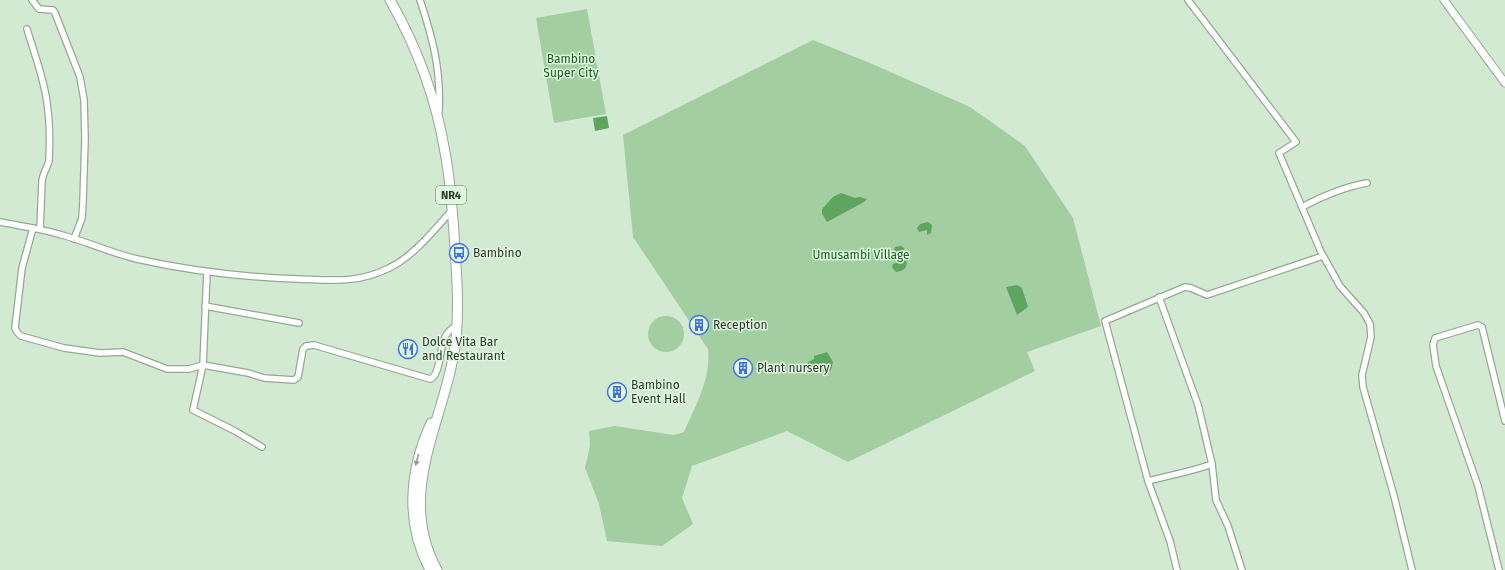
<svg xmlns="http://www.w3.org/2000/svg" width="1505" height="570" font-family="'Fira Sans',sans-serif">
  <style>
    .green { fill: #a2cea1 }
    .water { fill: #5ea660 }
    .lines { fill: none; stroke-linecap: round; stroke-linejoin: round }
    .minor-casing { stroke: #93a993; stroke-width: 8 }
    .tertiary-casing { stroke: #93a993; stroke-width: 9 }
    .trunk-casing { stroke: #93a993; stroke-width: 11 }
    .minor { stroke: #fff; stroke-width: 5.5 }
    .tertiary { stroke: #fff; stroke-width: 7 }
    .trunk { stroke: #fff; stroke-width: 9 }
    .oneway { fill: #969b96 }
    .labels { text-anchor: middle; stroke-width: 3; stroke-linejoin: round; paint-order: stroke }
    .shield { fill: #e0f7df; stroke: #637163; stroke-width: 1 }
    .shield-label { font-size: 11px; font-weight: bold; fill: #2e372e }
    .park-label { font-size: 12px; fill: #15601d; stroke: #e0f7df }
    .poi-label { font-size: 12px; fill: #2e372e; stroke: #e0f7df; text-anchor: start }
  </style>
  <rect width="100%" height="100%" fill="#d3ead2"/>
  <g class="green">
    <path d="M587,9L606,114L554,123L536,18Z"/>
    <path d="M813,40L870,63L970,107L1025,146L1073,218L1101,326L1027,352L1035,371L848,462L787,431L692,466L682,498L693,524L662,546L607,541L599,504L585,468L590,446L589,431L615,426L674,435L684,432C696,405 711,379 708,349L633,237L623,135Z"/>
    <circle cx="666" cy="334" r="18"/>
  </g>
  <g class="water">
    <path d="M607,116L609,128L595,131L593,118Z"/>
    <path d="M841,193L855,198L860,197L867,199L864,202L827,222L822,214V209L833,197Z"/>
    <path d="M928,222L932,225L931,233L927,235V230L919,232L917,228L920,224Z"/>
    <path d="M901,246L904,248C904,257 914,270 896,272L892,267L893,264L898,262L893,255L895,247Z"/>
    <path d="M1017,285L1022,288L1028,307L1017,315L1006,287Z"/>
    <path d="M827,352L833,362L831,370L826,372L819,368L808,370L807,363L814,359V356Z"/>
  </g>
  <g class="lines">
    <defs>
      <g id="minor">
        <path d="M32,0L39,9L53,10L55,13L80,77L84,100L85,139L83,202L82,218L74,239"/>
        <path d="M420,0C433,39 441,70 439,111"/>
        <path d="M1188,0L1296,142L1279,153L1321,252L1340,286L1364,313L1370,324L1371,337L1362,375L1363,387L1394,496L1412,570"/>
        <path d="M27,29C34,53 44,78 47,103C50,122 50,142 49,161C47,168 43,173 42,181L40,229"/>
        <path d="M1302,207C1323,196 1343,187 1367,183"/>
        <path d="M0,222C21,226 42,229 62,235C88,242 111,253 137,259C190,271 243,277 297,279C331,280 357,284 389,268C413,257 435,229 453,209"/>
        <path d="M33,228L22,268L15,328L17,332L21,336L64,348L100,353L123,352L167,369H189L203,365L248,373L264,378L294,380L298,377L303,349L306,346L314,345L430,379C440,377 440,348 444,339C447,332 451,329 457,325"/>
        <path d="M207,272L203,365L193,410L235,431L262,447"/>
        <path d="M1159,297L1198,405L1212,464L1216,500L1228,526L1242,570"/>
        <path d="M205,306L299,323"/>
        <path d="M1148,481C1170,475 1191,472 1212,464"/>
        <path d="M1177,570L1170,541L1148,481L1105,321L1185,287L1191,288L1207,295L1323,256"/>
        <path d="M1499,570L1478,486L1436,366L1433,345L1435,338L1478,325L1482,327L1505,421"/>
      </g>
      <path id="tertiary" d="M1444,0L1505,83"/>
      <g id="trunk">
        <path d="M390,0C417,47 436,99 445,152C451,184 453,216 455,248C457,279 459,309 456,339C447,418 394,491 437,570"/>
        <path d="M430,570C405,523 409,471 431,423"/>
      </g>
    </defs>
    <use href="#minor" class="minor-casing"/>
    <use href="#tertiary" class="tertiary-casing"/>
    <use href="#trunk" class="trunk-casing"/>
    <use href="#minor" class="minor"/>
    <use href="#tertiary" class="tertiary"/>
    <use href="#trunk" class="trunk"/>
  </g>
  <defs><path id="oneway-solid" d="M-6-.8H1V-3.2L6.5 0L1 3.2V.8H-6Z"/></defs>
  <use class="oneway" href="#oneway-solid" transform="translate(417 460) rotate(104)"/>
  <defs>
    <symbol id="bus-ring" viewBox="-11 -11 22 22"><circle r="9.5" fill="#e0f7df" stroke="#4270e2" stroke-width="1.5"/><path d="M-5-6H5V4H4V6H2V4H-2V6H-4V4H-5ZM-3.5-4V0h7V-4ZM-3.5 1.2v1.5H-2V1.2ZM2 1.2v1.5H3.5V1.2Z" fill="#4270e2"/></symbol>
    <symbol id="building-ring" viewBox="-11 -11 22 22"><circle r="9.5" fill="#e0f7df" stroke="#4270e2" stroke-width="1.5"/><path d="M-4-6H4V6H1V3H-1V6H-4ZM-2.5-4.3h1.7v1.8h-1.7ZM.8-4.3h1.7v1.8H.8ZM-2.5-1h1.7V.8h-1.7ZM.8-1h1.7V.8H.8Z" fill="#4270e2"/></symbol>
    <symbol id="restaurant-ring" viewBox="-11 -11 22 22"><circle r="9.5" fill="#e0f7df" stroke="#4270e2" stroke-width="1.5"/><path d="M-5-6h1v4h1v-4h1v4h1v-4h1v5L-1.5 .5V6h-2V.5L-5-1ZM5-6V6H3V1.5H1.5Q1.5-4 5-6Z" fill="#4270e2"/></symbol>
  </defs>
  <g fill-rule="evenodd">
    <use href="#bus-ring" x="448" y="242" width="22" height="22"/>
    <use href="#building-ring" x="688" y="314" width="22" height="22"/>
    <use href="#restaurant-ring" x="397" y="338" width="22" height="22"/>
    <use href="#building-ring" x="732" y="357" width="22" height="22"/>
    <use href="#building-ring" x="606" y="381" width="22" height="22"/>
  </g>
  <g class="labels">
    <rect class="shield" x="436" y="186" width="30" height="18" rx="3"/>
    <g class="shield-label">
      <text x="451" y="199">NR4</text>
    </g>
    <g class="park-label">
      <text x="571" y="63">Bambino<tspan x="571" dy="14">Super City</tspan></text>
      <text x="861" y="259">Umusambi Village</text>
    </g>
    <g class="poi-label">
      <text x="473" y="257">Bambino</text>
      <text x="713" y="329">Reception</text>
      <text x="422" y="346">Dolce Vita Bar<tspan x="422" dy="14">and Restaurant</tspan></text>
      <text x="757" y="372">Plant nursery</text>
      <text x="631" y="389">Bambino<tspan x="631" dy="14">Event Hall</tspan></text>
    </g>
  </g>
</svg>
